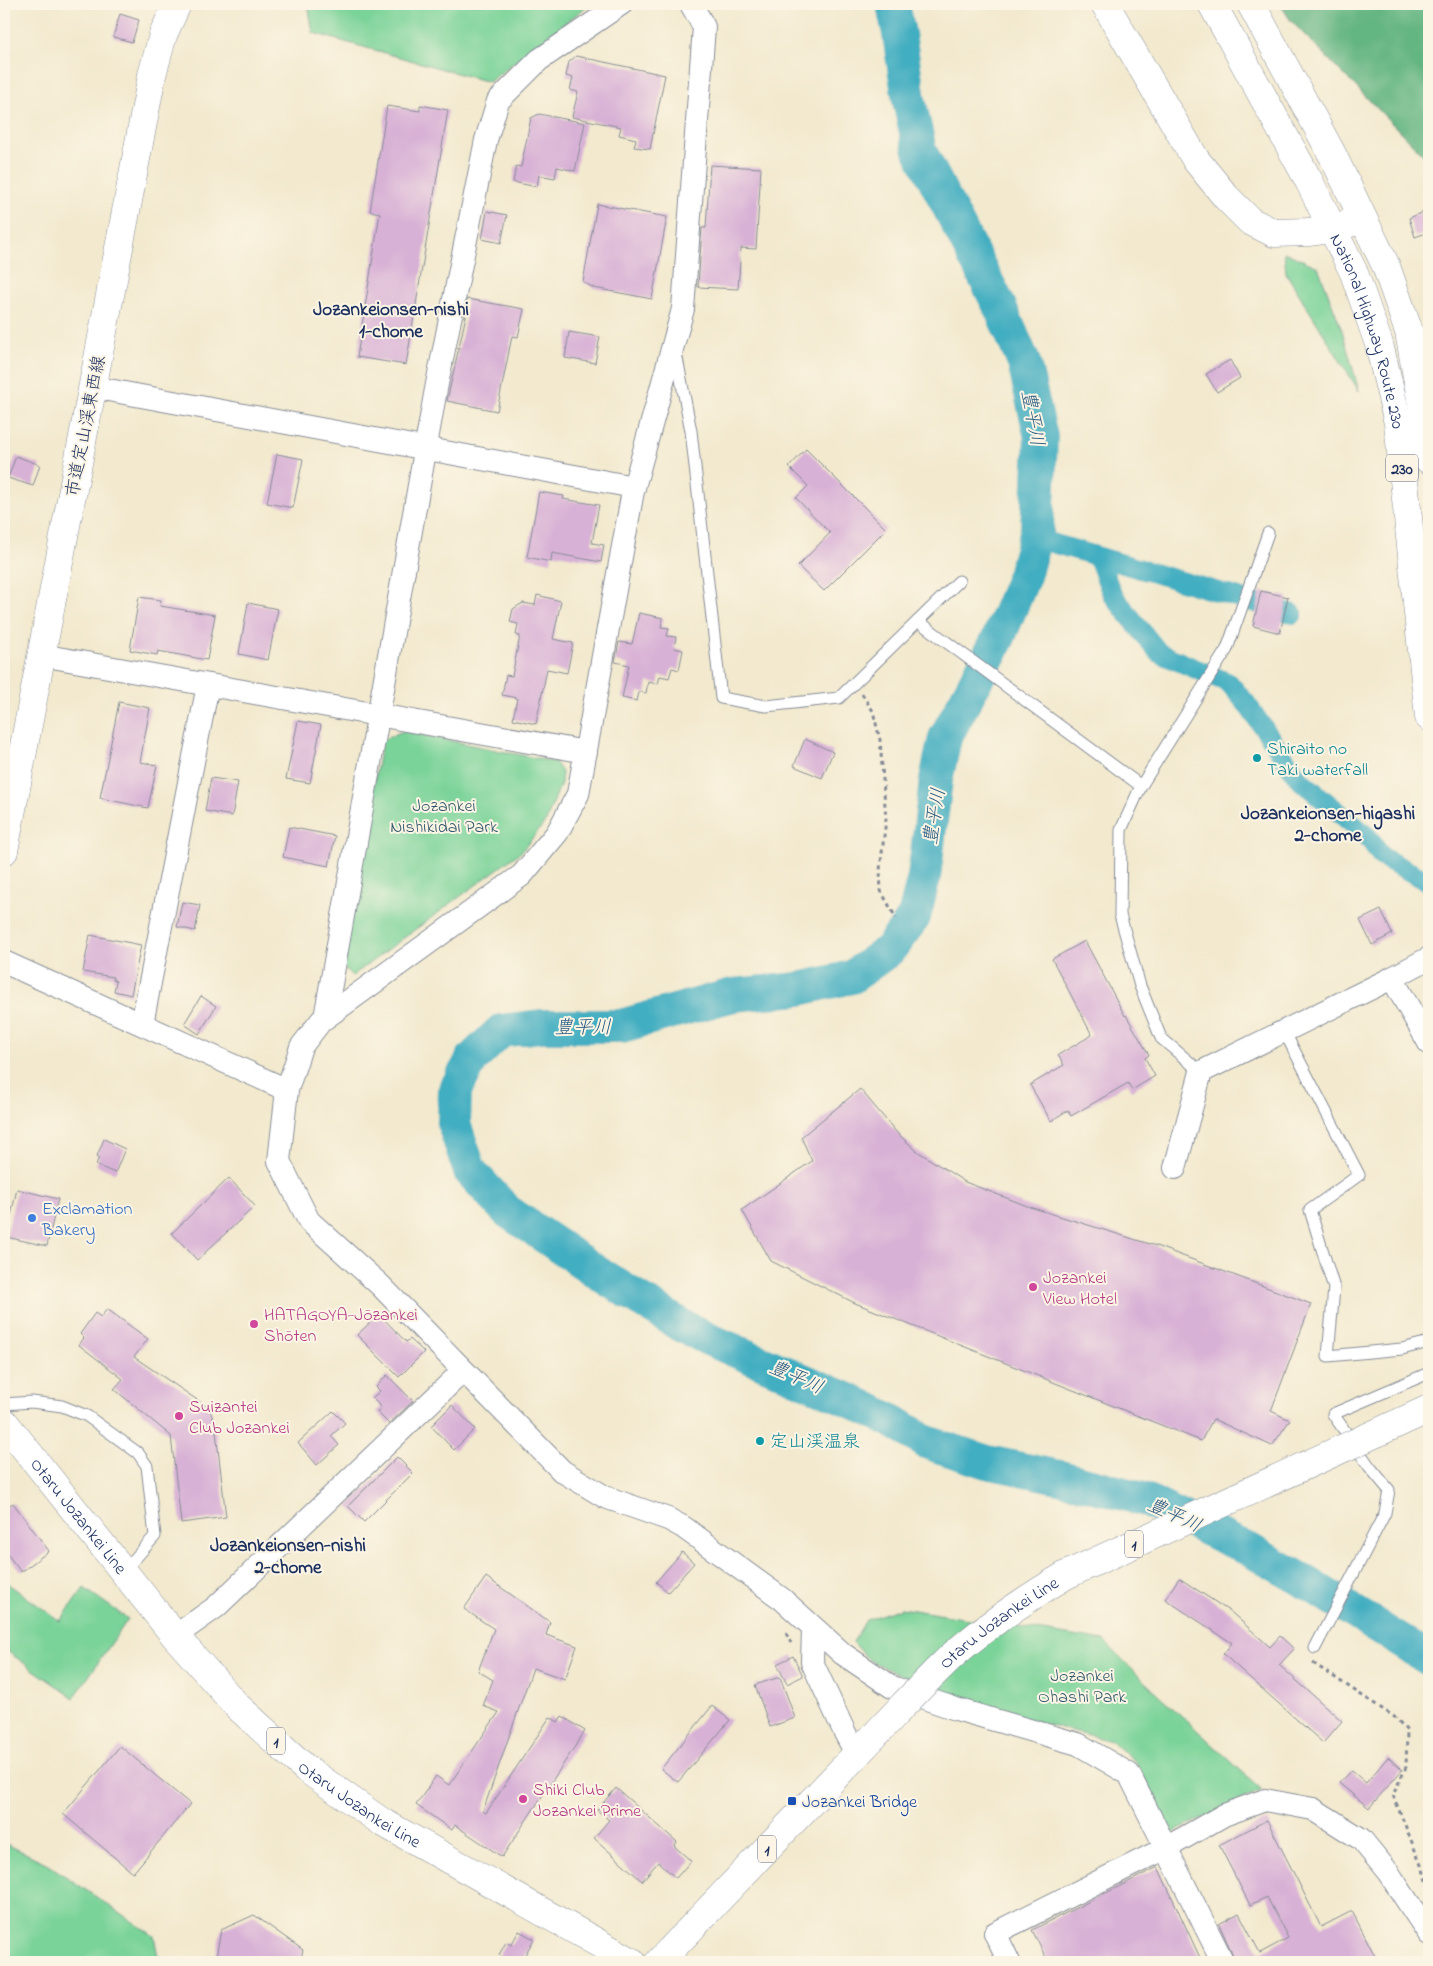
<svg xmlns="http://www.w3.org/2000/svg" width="1433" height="1966" font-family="'Indie Flower','Klee One',sans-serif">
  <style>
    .green { fill: #7ad399; stroke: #4a817c }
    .forest { fill: #63b581; stroke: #3f7270 }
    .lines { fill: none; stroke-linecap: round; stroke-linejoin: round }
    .canal { stroke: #42aec1; stroke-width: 20 }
    .river { stroke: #42aec1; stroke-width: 34 }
    .building { fill: #d8b1d6 }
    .lane-casing { stroke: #868c96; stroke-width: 13 }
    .street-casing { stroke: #868c96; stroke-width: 24 }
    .secondary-casing { stroke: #868c96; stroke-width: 29 }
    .primary-casing { stroke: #868c96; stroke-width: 29 }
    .highway-casing { stroke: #868c96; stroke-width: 29 }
    .path { stroke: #868c96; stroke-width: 3; stroke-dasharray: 4 4; stroke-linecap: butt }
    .lane { stroke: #fff; stroke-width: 11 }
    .street { stroke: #fff; stroke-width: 22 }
    .secondary { stroke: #fff; stroke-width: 28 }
    .primary { stroke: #fff; stroke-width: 28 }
    .highway { stroke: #fff; stroke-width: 28 }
    .primary-bridge-casing { stroke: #868c96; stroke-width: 29; stroke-linecap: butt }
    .primary-bridge { stroke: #fff; stroke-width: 28 }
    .culture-dot { fill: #0f9aa8; stroke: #fcf5e5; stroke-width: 2 }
    .shop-dot { fill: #3f7fe0; stroke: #fcf5e5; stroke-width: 2 }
    .hotel-dot { fill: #d1479c; stroke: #fcf5e5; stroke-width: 2 }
    .transit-dot { fill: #1a4fb4; stroke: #fcf5e5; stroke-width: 2 }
    .labels { text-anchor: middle; stroke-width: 4; stroke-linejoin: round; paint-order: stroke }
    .shield { fill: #fcf5e5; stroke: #5e6a86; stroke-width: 1 }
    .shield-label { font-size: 16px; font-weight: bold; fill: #1b2f5e }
    .street-label { font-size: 18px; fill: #1b2f5e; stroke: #fcf5e5 }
    .culture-label { font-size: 18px; fill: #0d838f; stroke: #fcf5e5; text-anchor: start }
    .park-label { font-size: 18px; fill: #33586d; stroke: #fcf5e5 }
    .shop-label { font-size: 18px; fill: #366cbe; stroke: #fcf5e5; text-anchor: start }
    .hotel-label { font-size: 18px; fill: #b23c85; stroke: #fcf5e5; text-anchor: start }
    .transit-label { font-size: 18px; fill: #164399; stroke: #fcf5e5; text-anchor: start }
    .neighbourhood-label { font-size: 19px; font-weight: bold; fill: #1b2f5e; stroke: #fcf5e5 }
    .water-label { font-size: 19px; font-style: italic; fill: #295b81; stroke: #fcf5e5 }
  </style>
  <rect width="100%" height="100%" fill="#fcf5e5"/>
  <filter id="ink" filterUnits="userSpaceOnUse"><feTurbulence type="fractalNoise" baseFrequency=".02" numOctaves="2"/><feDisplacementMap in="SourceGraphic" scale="10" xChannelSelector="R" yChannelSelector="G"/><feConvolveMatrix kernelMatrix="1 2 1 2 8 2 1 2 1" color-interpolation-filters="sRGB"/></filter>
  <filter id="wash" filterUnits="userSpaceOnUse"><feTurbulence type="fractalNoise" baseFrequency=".0096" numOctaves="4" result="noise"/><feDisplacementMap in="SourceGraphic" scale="20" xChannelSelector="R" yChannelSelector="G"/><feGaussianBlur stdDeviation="1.12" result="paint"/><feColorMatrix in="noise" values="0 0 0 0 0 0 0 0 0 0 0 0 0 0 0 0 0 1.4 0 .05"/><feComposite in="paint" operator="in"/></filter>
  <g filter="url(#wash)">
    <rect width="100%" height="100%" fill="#f2e9ce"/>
    <g class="green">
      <path d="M308,4H590L489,82L313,33Z"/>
      <path d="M1284,252L1318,267L1342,330L1359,391L1286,273Z"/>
      <path d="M403,731L555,762L562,772L561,783L546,821L522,851L352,976L341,965L382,740Z"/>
      <path d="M4,1581L60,1621L84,1588L128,1619L74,1698L4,1649Z"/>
      <path d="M901,1608L1104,1641L1148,1685L1262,1790L1170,1834L1136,1762L1111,1741L952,1699L869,1660L853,1642L866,1620Z"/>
      <path d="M4,1843L46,1863L154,1936L159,1962H4Z"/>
    </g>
    <path class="forest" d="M1280,4H1429V161L1291,21Z"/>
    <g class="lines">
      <g class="canal">
        <path d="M1035,538L1293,614"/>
        <path d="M1098,557L1112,594L1159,653L1229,683L1246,703L1299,779L1368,837L1382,857L1429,882"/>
      </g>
      <path class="river" d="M893,4L899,34L909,100L920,151L1000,307L1024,363L1041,437L1037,530L1024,576L998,639L945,738L936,780L924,877L914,917L889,950L852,977L799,989L733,995L621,1026H541L501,1031L473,1058L455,1090L454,1124L470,1171L507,1211L604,1277L679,1324L708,1339L854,1402L894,1422L926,1442L987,1462L1064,1478L1143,1499L1248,1549L1301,1579L1429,1659"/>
    </g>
    <g id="blocks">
      <g class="building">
        <path d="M120,14L139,20L132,42L113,37Z"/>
        <path d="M576,56L665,75L650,149L634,147L636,139L619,135L621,127L572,117L578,92L570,90L573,78L566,76L569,62Z"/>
        <path d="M420,105L448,110L406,365L357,357L380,213L370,211L387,106L420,111Z"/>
        <path d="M539,114L585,123L575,171L557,167L555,178L539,175L537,187L513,182L516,166L521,167L531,118Z"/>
        <path d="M710,165L761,168L756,249L741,248L738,289L698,287L702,228H706Z"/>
        <path d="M597,204L667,217L652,299L594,288L583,282Z"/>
        <path d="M1429,210V232L1415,237L1409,218Z"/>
        <path d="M487,211L507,215L501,243L482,239Z"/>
        <path d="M467,299L524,309L518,337L512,336L497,411L447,401L466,316H464Z"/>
        <path d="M569,332L600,337L595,363L565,358Z"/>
        <path d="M1230,360L1240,378L1217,392L1206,374Z"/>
        <path d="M806,449L886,529L824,591L798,566L830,533L796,498L808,486L789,467Z"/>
        <path d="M277,454L303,459L293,508L267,503Z"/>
        <path d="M16,456L40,465L33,486L8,478Z"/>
        <path d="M539,492L564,496L563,499L599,505L592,543L604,545L601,562L552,553L551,562L527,557Z"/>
        <path d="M1261,591L1288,597L1280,633L1253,626Z"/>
        <path d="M537,595L561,601L553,639L573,643L567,673L547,669L536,724L513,719L517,698L502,695L506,675L512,676L520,636L516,635L518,624L510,622L513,609L523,603L535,605Z"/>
        <path d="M139,597L161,600L160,606L215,615L207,660L158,651L157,655L130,650Z"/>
        <path d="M248,603L278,609L268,660L239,654Z"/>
        <path d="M639,613L663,618L661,627L669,628L667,636L676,637L674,648L683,650L679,670L672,668L669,678L660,676L658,684L648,682L646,693L639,692L637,701L622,698L629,665L615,662L619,642L632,644Z"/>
        <path d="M119,702L150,708L140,762L157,765L148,808L100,798Z"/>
        <path d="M298,721L321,725L310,783L286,779Z"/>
        <path d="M805,739L833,752L822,778L794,766Z"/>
        <path d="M211,778L238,782L232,816L205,811Z"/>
        <path d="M289,827L335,836L329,866L283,857Z"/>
        <path d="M182,902L200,905L195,931L177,927Z"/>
        <path d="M1381,910L1392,934L1372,945L1360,920Z"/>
        <path d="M90,935L141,945L131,995L114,991L116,981L113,980V977L83,972Z"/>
        <path d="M1085,941L1125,1016L1126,1015L1149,1055L1145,1058L1155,1076L1132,1090L1128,1083L1071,1116L1068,1110L1051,1121L1030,1085L1064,1065L1058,1055L1092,1035L1052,959Z"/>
        <path d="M201,996L216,1006L199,1034L184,1024Z"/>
        <path d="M860,1089L897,1133L917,1151L965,1182L1030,1207L1156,1246L1311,1304L1271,1411L1290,1420L1272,1446L1213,1419L1201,1441L855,1303L771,1261L742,1210L812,1161L801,1137Z"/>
        <path d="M104,1139L125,1149L115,1173L96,1165L99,1157L97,1156Z"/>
        <path d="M229,1178L255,1206L197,1260L172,1233Z"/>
        <path d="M17,1189L58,1199L47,1246L6,1237Z"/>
        <path d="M107,1309L148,1339L134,1357L209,1408L215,1423L226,1517L181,1523L171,1436L114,1389L123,1379L79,1345L84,1338L80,1334L95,1313L101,1317Z"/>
        <path d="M379,1314L406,1342L410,1339L424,1352L399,1377L357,1335Z"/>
        <path d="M387,1375L413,1401L389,1424L377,1412L381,1407L372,1398L380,1391L376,1387Z"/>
        <path d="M452,1405L475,1429L454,1450L431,1426Z"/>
        <path d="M333,1411L345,1423L331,1436L339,1445L317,1465L298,1443Z"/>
        <path d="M397,1457L413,1473L364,1522L348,1506Z"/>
        <path d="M13,1503L49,1551L21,1572L4,1550V1509Z"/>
        <path d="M682,1552L694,1563L668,1592L656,1582Z"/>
        <path d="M486,1577L550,1622L546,1635L577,1646L565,1679L533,1668L483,1811L486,1813L550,1717L558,1722L562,1716L585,1731L502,1857L455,1825L452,1830L416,1805L436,1776L449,1785L499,1712L483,1706L493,1680L478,1671L494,1629L464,1609Z"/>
        <path d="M1179,1578L1232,1613L1270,1647L1280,1636L1294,1649L1279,1665L1342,1721L1323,1743L1223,1654L1232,1643L1165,1599Z"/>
        <path d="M793,1656L803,1676L787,1684L777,1664Z"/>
        <path d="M780,1677L795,1718L770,1727L755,1685Z"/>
        <path d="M712,1706L730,1720L678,1782L661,1769Z"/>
        <path d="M120,1746L190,1804L133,1873L63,1814Z"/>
        <path d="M1388,1757L1402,1770L1369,1808L1339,1783L1351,1770L1366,1783Z"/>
        <path d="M616,1788L677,1842L674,1846L691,1861L676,1878L658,1862L642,1881L594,1838L609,1820L597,1810Z"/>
        <path d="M1267,1820L1321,1927L1352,1911L1378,1962H1236L1219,1924L1239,1913L1260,1953L1288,1938L1267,1897L1250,1905L1219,1845Z"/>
        <path d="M1158,1867L1202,1962H1048L1032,1930Z"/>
        <path d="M254,1915L303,1950L300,1962H215L221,1930Z"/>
        <path d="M519,1931L534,1939L521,1962H511L499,1955L506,1942L511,1945Z"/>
      </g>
    </g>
  </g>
  <g filter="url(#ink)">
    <use href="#blocks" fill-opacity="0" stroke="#868c96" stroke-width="1"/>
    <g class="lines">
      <defs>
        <g id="lane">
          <path d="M676,353L691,431L721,698L766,706L839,698L959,581"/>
          <path d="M918,621L1141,786"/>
          <path d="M1284,1031L1359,1175L1310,1210L1334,1288L1328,1356L1402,1349L1429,1342"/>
          <path d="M1201,1072L1161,1038L1140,986L1120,915L1121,830L1141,786L1227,649L1268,533"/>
          <path d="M4,1404L32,1402L62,1406L87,1416L138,1453L147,1466L155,1536L124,1571"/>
          <path d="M1315,1648L1385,1513L1389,1490L1369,1466L1333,1414L1429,1373"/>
        </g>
        <g id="street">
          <path d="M691,4L704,27L683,309L633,491L578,794L557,833L522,875L321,1021L301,1047L287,1090L279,1161L309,1221L380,1285L562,1471L605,1497L668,1519L683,1527L782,1599L843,1654L892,1687L956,1709L1078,1744L1129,1774L1223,1962"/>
          <path d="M92,387L634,487"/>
          <path d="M41,655L586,752"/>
          <path d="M4,962L287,1090"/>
          <path d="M1392,978L1429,1043"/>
          <path d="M325,1018L436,389L486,140L498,101L539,60L621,4"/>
          <path d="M142,1024L208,685"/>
          <path d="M1175,1168L1201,1072L1392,978L1429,958"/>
          <path d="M813,1628L812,1662L845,1733L857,1755"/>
          <path d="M175,1636L216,1607L463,1371"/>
          <path d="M1009,1962L995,1933L1166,1848L1224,1815L1265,1800L1313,1809L1361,1839L1388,1872L1429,1934"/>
        </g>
        <g id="secondary">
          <path d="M1105,4L1196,160L1226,197L1250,221L1274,233L1308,232L1331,229L1363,219"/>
          <path d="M4,851L152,75L163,35L177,4"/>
        </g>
        <g id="primary">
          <path id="s1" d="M4,1422L175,1636L236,1705L305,1768L382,1822L632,1962"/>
          <path d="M659,1962L875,1735"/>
        </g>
        <g id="highway">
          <path id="s2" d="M1212,4L1309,181L1354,273L1379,344L1398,423L1429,717"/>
          <path d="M1251,4L1332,154L1386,266L1409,332L1423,410L1429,460"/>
        </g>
      </defs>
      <use href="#lane" class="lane-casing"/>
      <use href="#street" class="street-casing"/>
      <use href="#secondary" class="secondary-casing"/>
      <use href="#primary" class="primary-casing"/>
      <use href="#highway" class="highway-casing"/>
      <g class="path">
        <path d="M862,694L873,711L880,740L886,819L880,870L881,891L896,918"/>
        <path d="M786,1633L791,1643"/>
        <path d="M1313,1663L1396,1718L1407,1731L1406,1767L1393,1795L1429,1885"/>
      </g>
      <use href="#lane" class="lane"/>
      <use href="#street" class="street"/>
      <use href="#secondary" class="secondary"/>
      <use href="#primary" class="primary"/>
      <use href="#highway" class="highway"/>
      <defs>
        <g id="primary-bridge">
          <path id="s3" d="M875,1735C901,1708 926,1680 953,1655C988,1624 1026,1599 1066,1575L1429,1409"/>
        </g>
      </defs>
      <use href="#primary-bridge" class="primary-bridge-casing"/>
      <use href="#primary-bridge" class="primary-bridge"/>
    </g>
  </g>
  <g class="culture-dot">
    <circle cx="1257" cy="758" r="5"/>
    <circle cx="760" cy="1441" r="5"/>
  </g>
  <circle class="shop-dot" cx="32" cy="1218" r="5"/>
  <g class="hotel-dot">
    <circle cx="1033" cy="1287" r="5"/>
    <circle cx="254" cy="1324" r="5"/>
    <circle cx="179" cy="1416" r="5"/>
    <circle cx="523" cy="1799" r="5"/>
  </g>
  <rect class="transit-dot" x="787" y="1796" width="10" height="10" rx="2.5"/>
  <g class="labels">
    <g class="shield">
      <rect x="1386" y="454.5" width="32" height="27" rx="4"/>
      <rect x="1125" y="1530.5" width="18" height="27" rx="4"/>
      <rect x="267" y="1727.5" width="18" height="27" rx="4"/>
      <rect x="758" y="1835.5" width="18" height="27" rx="4"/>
    </g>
    <g class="shield-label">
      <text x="1402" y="474">230</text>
      <text x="1134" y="1550">1</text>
      <text x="276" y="1747">1</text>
      <text x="767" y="1855">1</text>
    </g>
    <g class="street-label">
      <text dy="6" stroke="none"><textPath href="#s2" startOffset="364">National Highway Route 230</textPath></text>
      <text transform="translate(85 426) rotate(-79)" y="6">市道定山渓東西線</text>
      <text dy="6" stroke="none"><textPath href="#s1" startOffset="120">Otaru Jozankei Line</textPath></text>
      <text dy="6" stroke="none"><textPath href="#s3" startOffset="168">Otaru Jozankei Line</textPath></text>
      <text dy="6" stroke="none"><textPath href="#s1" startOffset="525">Otaru Jozankei Line</textPath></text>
    </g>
    <g class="culture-label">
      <text x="1267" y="754">Shiraito no<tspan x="1267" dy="21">Taki waterfall</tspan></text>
      <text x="770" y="1447">定山渓温泉</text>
    </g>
    <g class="park-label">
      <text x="444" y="811">Jozankei<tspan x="444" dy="21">Nishikidai Park</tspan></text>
      <text x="1082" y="1681">Jozankei<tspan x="1082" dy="21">Ohashi Park</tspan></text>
    </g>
    <g class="shop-label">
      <text x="42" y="1214">Exclamation<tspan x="42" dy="21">Bakery</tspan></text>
    </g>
    <g class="hotel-label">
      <text x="1043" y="1283">Jozankei<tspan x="1043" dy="21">View Hotel</tspan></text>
      <text x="264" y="1320">HATAGOYA-Jōzankei<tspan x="264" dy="21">Shōten</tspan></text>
      <text x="189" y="1412">Suizantei<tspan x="189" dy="21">Club Jozankei</tspan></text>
      <text x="533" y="1795">Shiki Club<tspan x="533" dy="21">Jozankei Prime</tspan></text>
    </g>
    <g class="transit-label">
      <text x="802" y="1807">Jozankei Bridge</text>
    </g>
    <g class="neighbourhood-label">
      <text x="391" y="315">Jozankeionsen-nishi<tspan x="391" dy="22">1-chome</tspan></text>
      <text x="1328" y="819">Jozankeionsen-higashi<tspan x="1328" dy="22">2-chome</tspan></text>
      <text x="288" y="1551">Jozankeionsen-nishi<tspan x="288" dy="22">2-chome</tspan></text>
    </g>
    <g class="water-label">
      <text transform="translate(1034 418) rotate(80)" y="7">豊平川</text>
      <text transform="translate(933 816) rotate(-81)" y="7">豊平川</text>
      <text x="583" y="1033">豊平川</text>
      <text transform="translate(797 1376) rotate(24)" y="7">豊平川</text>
      <text transform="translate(1175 1514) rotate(25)" y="7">豊平川</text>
    </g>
  </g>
  <rect width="1433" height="1966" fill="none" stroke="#fcf5e5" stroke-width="20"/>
</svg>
